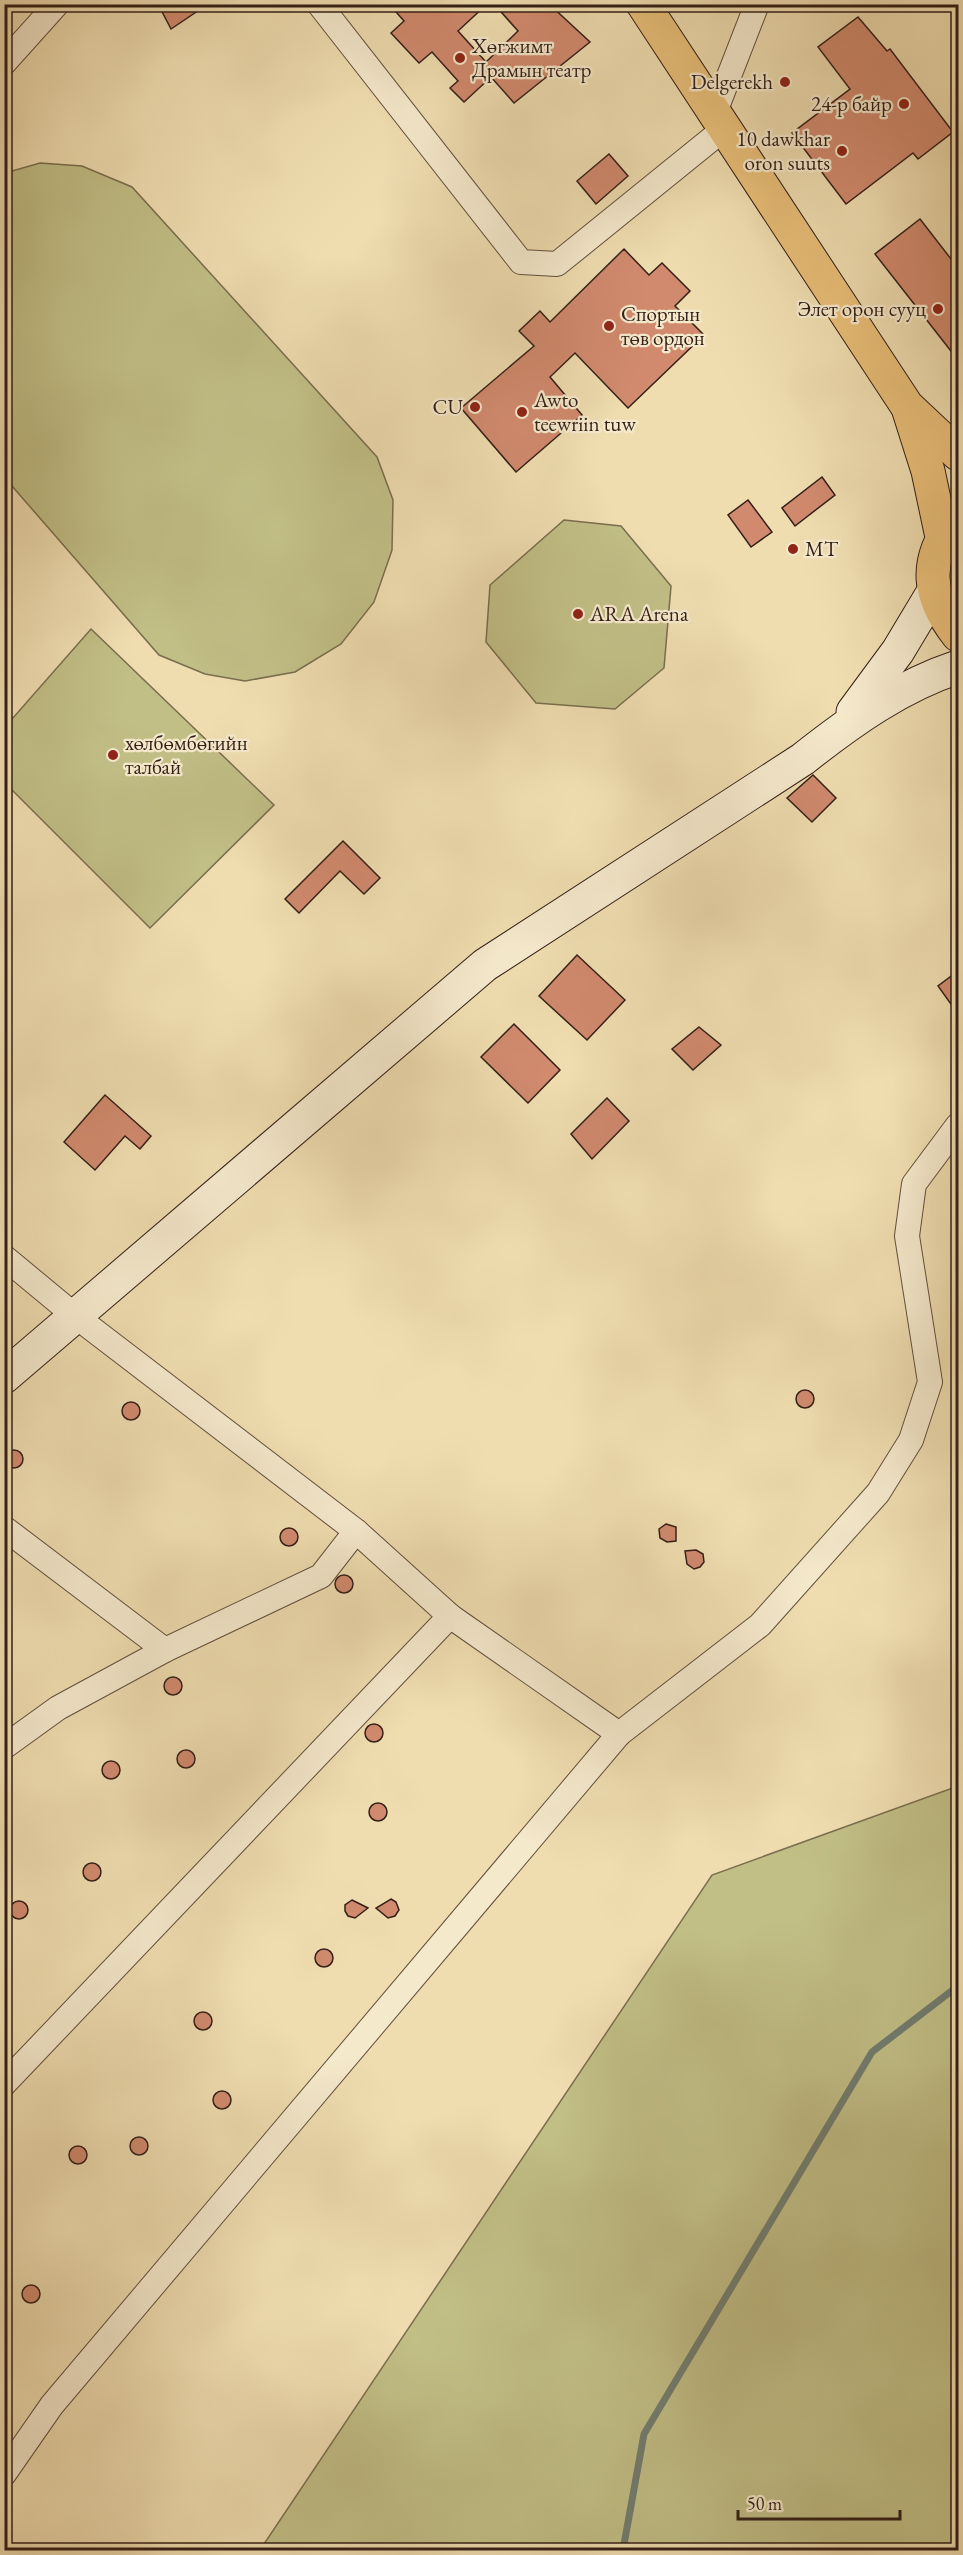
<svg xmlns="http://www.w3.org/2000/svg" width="963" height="2555" font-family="'EB Garamond',serif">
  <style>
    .green { fill: #c1be86; stroke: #7a6e4e; stroke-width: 1.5 }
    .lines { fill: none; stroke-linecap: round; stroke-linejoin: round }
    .stream { stroke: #717d70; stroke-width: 7 }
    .building { fill: #d18a6e; stroke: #331f17; stroke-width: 1.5 }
    .street-casing { stroke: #624e3d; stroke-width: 26 }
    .secondary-casing { stroke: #331f17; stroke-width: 35 }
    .highway-casing { stroke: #331f17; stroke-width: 35 }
    .street { stroke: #f5e9cc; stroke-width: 24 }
    .secondary { stroke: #f5e9cc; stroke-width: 33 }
    .highway { stroke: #e8be78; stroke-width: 33 }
    .poi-dot { fill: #8f2418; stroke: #f5e9cc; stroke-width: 2 }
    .labels { text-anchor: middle; stroke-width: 4.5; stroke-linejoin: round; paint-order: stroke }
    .poi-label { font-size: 21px; fill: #331f17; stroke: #f5e9cc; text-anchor: start }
  </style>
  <rect width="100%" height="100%" fill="#efddb0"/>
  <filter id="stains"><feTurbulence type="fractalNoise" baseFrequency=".00333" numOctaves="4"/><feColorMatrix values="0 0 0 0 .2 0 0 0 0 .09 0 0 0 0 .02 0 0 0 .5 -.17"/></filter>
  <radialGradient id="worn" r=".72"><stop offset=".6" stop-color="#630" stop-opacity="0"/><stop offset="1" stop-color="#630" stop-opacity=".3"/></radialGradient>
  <g class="green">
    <path d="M40,163L82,166L132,187L377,457L393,500L392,550L374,602L341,644L295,672L245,681L205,674L159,655L5,478V173Z"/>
    <path d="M564,520L621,526L671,586L664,668L615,709L536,703L486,642L490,585Z"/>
    <path d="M91,629L274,805L150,928L5,783V727Z"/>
    <path d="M958,1786V2550H260L712,1875Z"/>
  </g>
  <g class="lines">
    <path class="stream" d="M623,2550L644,2434L872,2052L958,1986"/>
  </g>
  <g class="building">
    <path d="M158,4H208L171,29Z"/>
    <path d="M389,4H487L458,31L486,62L518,31L494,4H549L590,42L514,103L491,77L464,102L450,88L458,81L432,52L419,63L391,33L404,21Z"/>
    <path d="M858,17L887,51L890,49L953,132L918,159L913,153L846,204L792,133L850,89L818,47Z"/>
    <path d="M609,154L628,176L596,204L577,181Z"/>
    <path d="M920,219L958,268V360L875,254Z"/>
    <path d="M624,249L649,275L662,263L690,291L675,306L704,335L628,408L575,353L550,377L582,415L516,472L461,408L534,346L519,331L540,311L550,322Z"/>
    <path d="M822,477L835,495L795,526L782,508Z"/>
    <path d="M748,500L772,532L751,547L728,515Z"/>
    <path d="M813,775L836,798L812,822L787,798Z"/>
    <path d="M343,841L380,878L364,894L340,871L299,913L285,899Z"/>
    <path d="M577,955L625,1000L587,1040L539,996Z"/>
    <path d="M958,971V1014L938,986Z"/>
    <path d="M514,1024L560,1070L528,1103L481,1057Z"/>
    <path d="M699,1027L721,1045L693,1070L672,1049Z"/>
    <path d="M105,1095L151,1136L140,1149L125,1136L95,1170L64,1142Z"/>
    <path d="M607,1098L629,1121L592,1159L571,1134Z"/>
    <circle cx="805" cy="1399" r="9"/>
    <circle cx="131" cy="1411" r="9"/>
    <circle cx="14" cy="1459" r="9"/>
    <path d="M666,1524L676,1527V1541L667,1542L660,1538L659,1529Z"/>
    <circle cx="289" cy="1537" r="9"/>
    <path d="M696,1550L703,1554L704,1562L700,1567L694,1569L687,1564L685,1551Z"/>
    <circle cx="344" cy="1584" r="9"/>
    <circle cx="173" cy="1686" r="9"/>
    <circle cx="374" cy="1733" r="9"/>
    <circle cx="186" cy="1759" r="9"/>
    <circle cx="111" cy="1770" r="9"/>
    <circle cx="378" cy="1812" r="9"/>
    <circle cx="92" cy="1872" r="9"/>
    <path d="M391,1899L396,1902L399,1910L395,1916L388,1918L376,1908Z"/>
    <path d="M352,1900L368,1908L355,1918L348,1916L345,1911V1905Z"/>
    <circle cx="19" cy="1910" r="9"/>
    <circle cx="324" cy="1958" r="9"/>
    <circle cx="203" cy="2021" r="9"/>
    <circle cx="222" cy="2100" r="9"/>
    <circle cx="139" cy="2146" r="9"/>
    <circle cx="78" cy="2155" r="9"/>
    <circle cx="31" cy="2294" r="9"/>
  </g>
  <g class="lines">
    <defs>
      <g id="street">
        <path d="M319,4L521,262L557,264L725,128"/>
        <path d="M4,63L57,4"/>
        <path d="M715,112L757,4"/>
        <path d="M4,1257L74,1315L356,1531L450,1616L619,1734"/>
        <path d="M4,1528L165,1650"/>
        <path d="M4,1747L58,1708L165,1650L321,1576L356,1531"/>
        <path d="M4,2084L450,1616"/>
        <path d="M4,2474L52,2405L619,1734L760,1625L878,1493L911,1440L930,1382L907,1236L914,1184L958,1125"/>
      </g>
      <g id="secondary">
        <path d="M853,712L898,651L934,591"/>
        <path d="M4,1377L485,965L803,759C851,721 900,686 958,667"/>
      </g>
      <g id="highway">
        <path d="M643,4L907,406L958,454"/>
        <path d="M909,411L928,471L942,537"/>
        <path d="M954,521C923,562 928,597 958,635"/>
      </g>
    </defs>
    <use href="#street" class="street-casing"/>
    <use href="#secondary" class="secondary-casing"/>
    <use href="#highway" class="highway-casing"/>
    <use href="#street" class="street"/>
    <use href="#secondary" class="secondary"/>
    <use href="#highway" class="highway"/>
  </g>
  <g class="poi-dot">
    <circle cx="460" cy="58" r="6"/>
    <circle cx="785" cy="82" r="6"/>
    <circle cx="904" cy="104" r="6"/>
    <circle cx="842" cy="151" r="6"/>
    <circle cx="938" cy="309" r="6"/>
    <circle cx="609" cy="326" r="6"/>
    <circle cx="475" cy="407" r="6"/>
    <circle cx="522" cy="412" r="6"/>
    <circle cx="793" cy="549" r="6"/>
    <circle cx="578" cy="614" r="6"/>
    <circle cx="113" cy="755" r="6"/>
  </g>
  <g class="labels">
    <g class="poi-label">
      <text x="472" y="53">Хөгжимт<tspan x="472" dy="24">Драмын театр</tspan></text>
      <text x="773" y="89" text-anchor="end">Delgerekh</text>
      <text x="892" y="111" text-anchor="end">24-р байр</text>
      <text x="830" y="146" text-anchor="end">10 dawkhar<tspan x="830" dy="24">oron suuts</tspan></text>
      <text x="926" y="316" text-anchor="end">Элет орон сууц</text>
      <text x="621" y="321">Спортын<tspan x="621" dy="24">төв ордон</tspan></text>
      <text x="534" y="407">Awto<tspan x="534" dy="24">teewriin tuw</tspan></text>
      <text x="463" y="414" text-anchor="end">CU</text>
      <text x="805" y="556">MT</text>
      <text x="590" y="621">ARA Arena</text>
      <text x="125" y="750">хөлбөмбөгийн<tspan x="125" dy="24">талбай</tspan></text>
    </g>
  </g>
  <rect width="963" height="2555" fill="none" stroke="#efddb0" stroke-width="24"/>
  <rect x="6" y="6" width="951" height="2543" fill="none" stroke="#331f17" stroke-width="3"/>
  <rect x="12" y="12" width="939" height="2531" fill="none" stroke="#331f17" stroke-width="1.5"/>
  <path d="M738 2510v9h162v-9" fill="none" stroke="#331f17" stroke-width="3"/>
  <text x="747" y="2510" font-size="18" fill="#331f17" stroke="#f5e9cc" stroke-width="4.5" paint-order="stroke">50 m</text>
  <rect width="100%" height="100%" filter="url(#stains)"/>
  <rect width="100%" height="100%" fill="url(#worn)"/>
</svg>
